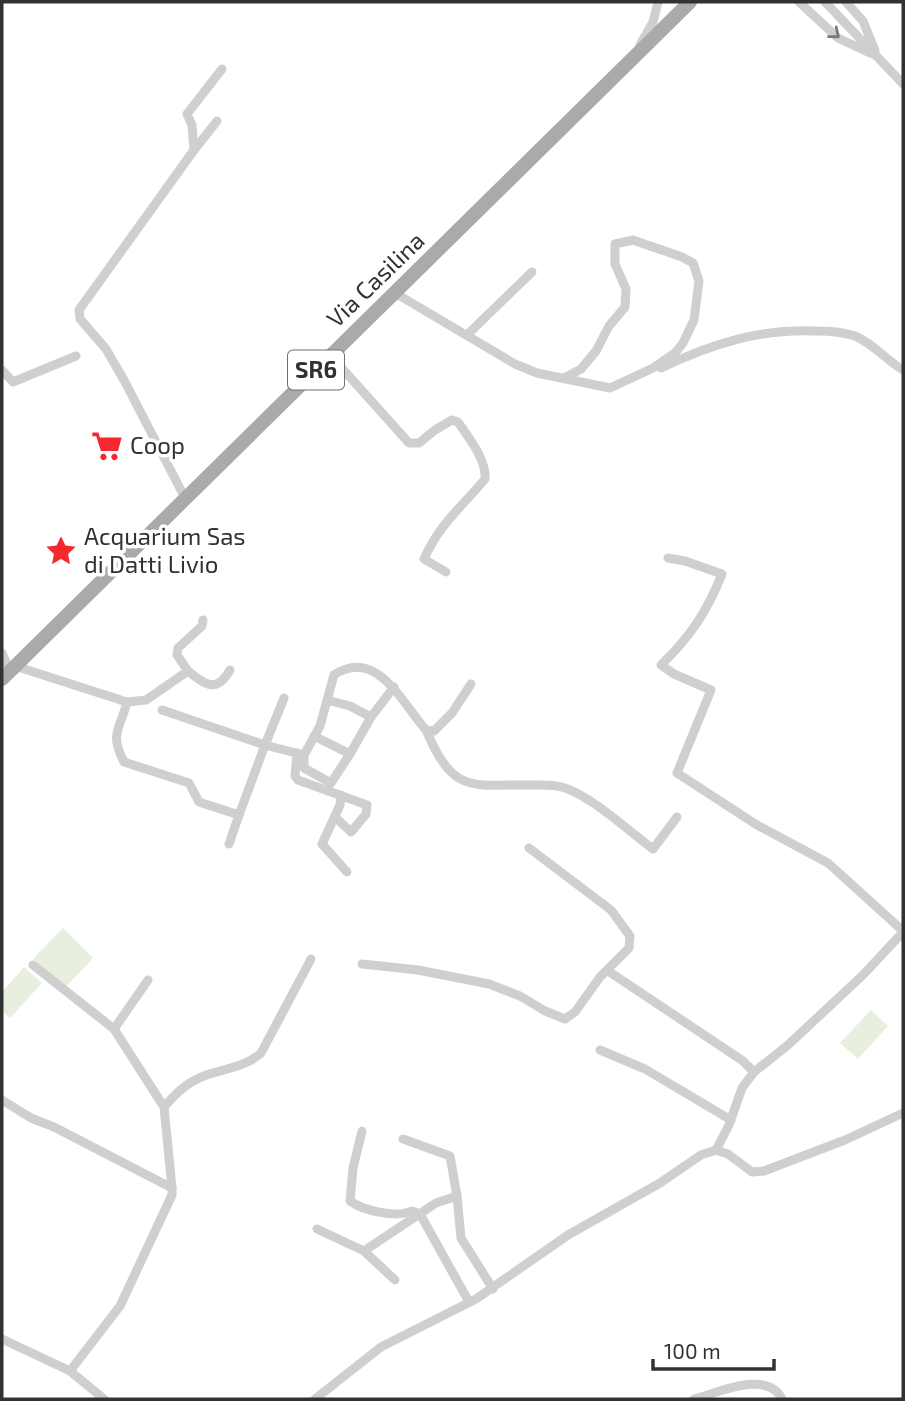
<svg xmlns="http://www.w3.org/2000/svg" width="905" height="1401" font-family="'Exo 2',sans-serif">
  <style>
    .green { fill: #e7efdf }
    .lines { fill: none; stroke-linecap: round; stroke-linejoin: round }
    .street { stroke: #cfcfcf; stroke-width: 9 }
    .primary { stroke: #aaa; stroke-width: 14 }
    .oneway { stroke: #797979 }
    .labels { text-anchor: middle; stroke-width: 7; stroke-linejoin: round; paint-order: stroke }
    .shield { fill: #fff; stroke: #707070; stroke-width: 2 }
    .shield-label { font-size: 23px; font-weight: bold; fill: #323232 }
    .street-label { font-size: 24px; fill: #323232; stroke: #fff }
    .poi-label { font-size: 24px; fill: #323232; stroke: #fff; text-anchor: start }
  </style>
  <rect width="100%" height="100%" fill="#fff"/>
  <g class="green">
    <path d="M63,928L93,958L64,989L33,959Z"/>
    <path d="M24,967L42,983L10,1018L2,1011V992Z"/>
    <path d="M871,1010L888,1026L858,1059L840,1043Z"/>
  </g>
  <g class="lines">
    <g class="street">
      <path d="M799,2L838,38L872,54"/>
      <path d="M825,2L903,84"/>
      <path d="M846,2L863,21L875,51"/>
      <path d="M640,45L653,22L658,2"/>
      <path d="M195,149L217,121"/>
      <path d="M395,293L515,364L537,373L610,388L653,368L675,353L683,343L694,320L699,281L693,263L682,257L633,240L615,244V264L626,289L625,307L609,326L596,351L581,369L564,378"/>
      <path d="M467,335L532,272"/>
      <path d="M331,356L409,443H419L435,430L452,420L458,422C468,436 487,461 485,479C461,508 440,523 424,559L446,572"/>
      <path d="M661,368C711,344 762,328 817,331C830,331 843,332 855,336C874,344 886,360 903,370"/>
      <path d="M2,370L13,382L76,356"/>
      <path d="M185,498L125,382L106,349L80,319L79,310L194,150L192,125L187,114L222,69"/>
      <path d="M668,558L685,561L722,574C707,612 690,637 661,665L674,674L711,690L677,773L757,825L828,863L903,931"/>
      <path d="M2,653L10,671"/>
      <path d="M15,666L127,702C120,730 109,733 124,762L189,783L199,802L239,815L265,745L304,755L320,726L334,675C377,646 403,705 426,730L434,731L452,713L471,684"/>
      <path d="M188,671L177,655L178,648L202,626L203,620"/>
      <path d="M327,700L350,706L371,717L394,687"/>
      <path d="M127,702L146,700L188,671C206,686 217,693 230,670"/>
      <path d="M162,710L265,745L284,698"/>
      <path d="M426,730C454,796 472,784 533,785C543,785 554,784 565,788C592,797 629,831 653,849L677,817"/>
      <path d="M314,736L350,754L371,717"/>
      <path d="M297,753L295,776L298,780L367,805L366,814L351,832L335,817"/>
      <path d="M304,755V768L331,783L350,754"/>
      <path d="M341,795L340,805L322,844L347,872"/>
      <path d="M229,844L239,815"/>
      <path d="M362,964L418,970L489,984L520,996L545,1011L565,1019L575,1012L600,977L629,948L630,936L611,910L529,848"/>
      <path d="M33,965L114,1029L148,980"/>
      <path d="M608,971L743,1061L754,1072"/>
      <path d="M600,1050L645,1069L731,1120"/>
      <path d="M2,1100L31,1118L54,1127L172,1188"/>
      <path d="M164,1107C175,1094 187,1082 204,1076C222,1069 246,1067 261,1053L311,959"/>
      <path d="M362,1131L353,1168L350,1201C364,1211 396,1218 412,1211L420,1214L469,1302"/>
      <path d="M403,1139L450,1156L457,1196"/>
      <path d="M716,1150L729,1125L742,1088L754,1072L788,1045L863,975L903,932"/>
      <path d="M317,1229L364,1251L436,1203L457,1196L461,1238L493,1289"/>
      <path d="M364,1251L395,1280"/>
      <path d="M2,1339L70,1371"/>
      <path d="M104,1399L70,1371L120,1306L172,1195V1188L164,1107L114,1029"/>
      <path d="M315,1399L381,1347L476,1299L568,1235L660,1183L701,1155L716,1150L728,1154L752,1172L764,1171L845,1140L903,1113"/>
      <path d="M694,1399C718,1393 767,1369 782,1399"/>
    </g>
    <path class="primary" d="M2,679L690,2"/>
  </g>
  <defs><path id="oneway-chevron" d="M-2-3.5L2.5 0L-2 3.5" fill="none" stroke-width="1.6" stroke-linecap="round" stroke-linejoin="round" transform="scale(1.75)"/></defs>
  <use class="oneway" href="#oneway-chevron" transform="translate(835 34) rotate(39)"/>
  <defs>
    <symbol id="supermarket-bare" viewBox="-9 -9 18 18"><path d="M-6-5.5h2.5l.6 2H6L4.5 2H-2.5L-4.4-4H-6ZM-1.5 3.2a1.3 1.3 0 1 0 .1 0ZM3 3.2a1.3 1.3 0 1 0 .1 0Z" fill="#f52830" stroke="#fff" stroke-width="2.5" paint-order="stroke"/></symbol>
    <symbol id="sight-bare" viewBox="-9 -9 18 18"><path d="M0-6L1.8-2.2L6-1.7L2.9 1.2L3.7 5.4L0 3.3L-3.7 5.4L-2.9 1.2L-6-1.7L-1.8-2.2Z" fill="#f52830" stroke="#fff" stroke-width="2.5" paint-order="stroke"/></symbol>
  </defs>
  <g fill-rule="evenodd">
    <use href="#supermarket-bare" x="85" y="424" width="44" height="44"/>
    <use href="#sight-bare" x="39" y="529" width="44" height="44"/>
  </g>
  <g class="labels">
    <rect class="shield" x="288" y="350.5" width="56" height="39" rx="5"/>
    <g class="shield-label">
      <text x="316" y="378">SR6</text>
    </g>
    <g class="street-label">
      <text transform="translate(376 280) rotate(-44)" y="8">Via Casilina</text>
    </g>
    <g class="poi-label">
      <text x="130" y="454">Coop</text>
      <text x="84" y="545">Acquarium Sas<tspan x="84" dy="28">di Datti Livio</tspan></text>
    </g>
  </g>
  <rect width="905" height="1401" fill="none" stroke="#323232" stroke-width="7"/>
  <path d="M653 1359v10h121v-10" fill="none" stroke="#323232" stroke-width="3.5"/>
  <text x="664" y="1359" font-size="21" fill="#323232" stroke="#ffffff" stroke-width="5" paint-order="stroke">100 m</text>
</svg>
